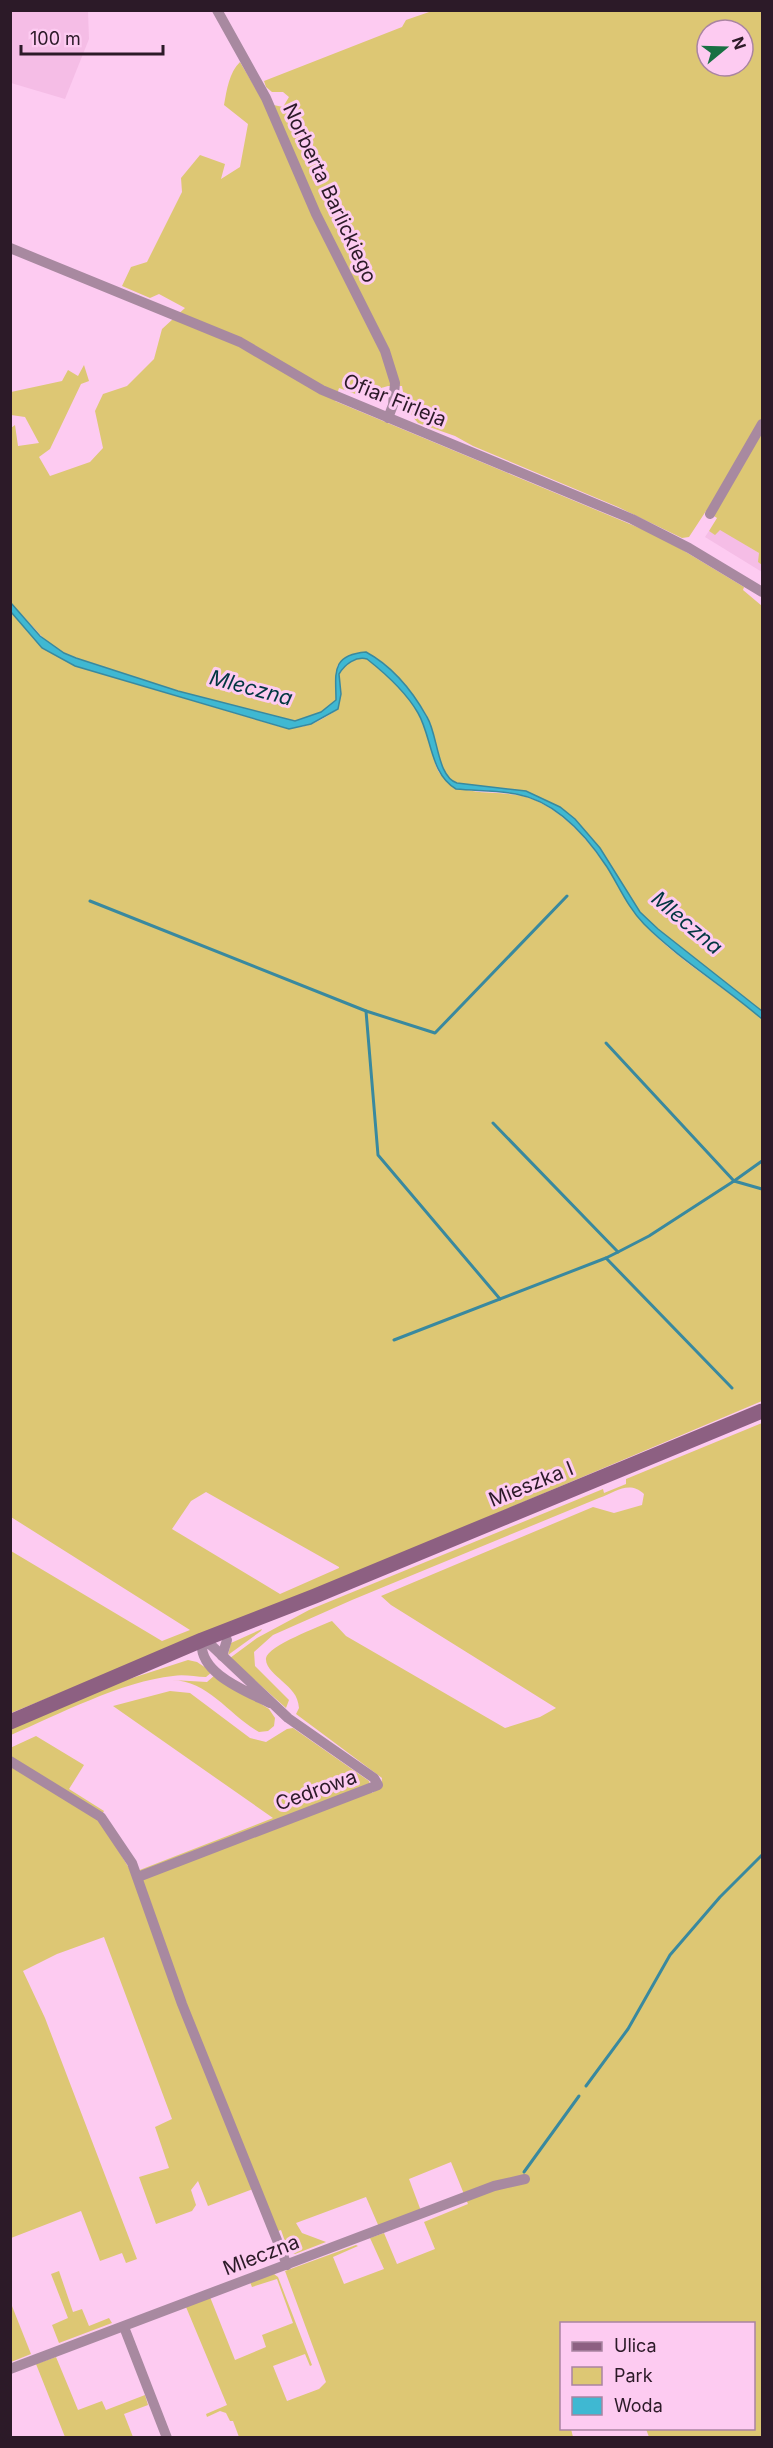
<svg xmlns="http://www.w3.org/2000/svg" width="773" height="2448" font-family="Inter,sans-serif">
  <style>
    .built { fill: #f5bde6 }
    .green { fill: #ddc774; fill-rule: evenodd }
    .water { fill: #3fb8d2; stroke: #39899f; stroke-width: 1.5 }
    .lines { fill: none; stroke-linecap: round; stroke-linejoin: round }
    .stream { stroke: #39899f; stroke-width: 3 }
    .street { stroke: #a889a0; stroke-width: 10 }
    .secondary { stroke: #8d6082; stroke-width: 15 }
    .labels { text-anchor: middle; stroke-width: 6; stroke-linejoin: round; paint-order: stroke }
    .street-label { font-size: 20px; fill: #2c1a28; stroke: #fdcbf1 }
    .water-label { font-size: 21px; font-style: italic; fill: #003641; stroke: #fdcbf1 }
  </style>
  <rect width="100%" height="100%" fill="#fdcbf1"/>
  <g class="built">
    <path d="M10,11H88L89,39L65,99L11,83Z"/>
    <path d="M720,529L762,555V572L705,537L709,531L715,534Z"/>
  </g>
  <g class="green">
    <path d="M432,11H762V565L758,562L759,553L720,530L715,535L709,531L717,518L706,511L689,537L682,538L618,507L473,446L455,436L418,423L406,409L402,386H388L358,395L339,388L335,401L661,537L744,587L743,590L762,606V1011L658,929L640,912L600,848L575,819L526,791L457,784C437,777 437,736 428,718C420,703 392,666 377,659C370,656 361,656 354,654L337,666L336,700L321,712L295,721L178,691L76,658L64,653L46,641L11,603V428L15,425L18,446L39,443L25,417L11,415V392L62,381L68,370L78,376L84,365L89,381L81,384L50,449L39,457L50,476L90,462L103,448L95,411L103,394L127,386L154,359L162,329L185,308L159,294L150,298L122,286L131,267L147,262L182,192L181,178L200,155L225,164L221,179L240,167L248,124L224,105C227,89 229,73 240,62L264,103L283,107L289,97L283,92H272L266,87L264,81L402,27L406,20ZM707,30H743V66H707Z"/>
    <path d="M11,612L42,648L75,666L281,727C305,730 319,722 338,709L341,694L339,674C345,664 356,656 367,659C393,679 418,704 429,736C433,748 433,766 441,775C465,803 508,785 539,802C577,821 600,856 622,890C629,902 636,915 645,925C676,959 726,988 762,1019V1401L351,1575L11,1713V1551L162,1641L190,1630L11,1517ZM206,1492L339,1567V1568L280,1594L172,1529L191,1501Z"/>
    <path d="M762,1423V2437H649L646,2429L754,2428V2324H562V2428L571,2429L573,2437H239L233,2421H230L226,2413L220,2411L207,2417L206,2414L227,2405L186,2307L210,2297L235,2360L266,2347L262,2335L293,2323L277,2279L252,2287L250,2282L274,2274L278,2277L312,2365L310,2366L305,2354L273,2366L287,2401L319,2389L326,2382L285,2271L356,2245L358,2246L333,2257L344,2284L384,2269L370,2238L384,2233L397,2264L435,2249L424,2222L468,2204L451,2162L409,2179L421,2211L379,2227L366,2197L296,2223L302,2233L326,2242L295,2254L288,2250L281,2230L278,2231L253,2189L208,2206L198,2181L191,2190L196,2205L192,2211L156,2224L139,2177L169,2168L155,2127L172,2119L104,1937L57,1954L23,1971L45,2018L137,2259L126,2263L122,2253L100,2261L81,2211L11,2238V1765L101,1822L132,1873L273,1818L113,1706L170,1691L190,1693L250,1738L266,1742L287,1729L293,1728L369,1781L372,1793L381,1787L382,1778L296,1714L299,1708C298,1695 291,1689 282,1681C276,1675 265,1667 266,1658C268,1646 320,1626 332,1621L346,1636L505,1728L540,1717L556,1708L391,1605L381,1596L593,1507L614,1513L642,1505L644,1494C629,1480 616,1492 599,1498L352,1600L273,1635L254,1652L255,1666L289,1700L286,1708L230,1658L257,1638L309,1610L603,1489L604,1493L626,1484V1479Z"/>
    <path d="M262,1629L261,1631L228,1655L231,1643Z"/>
    <path d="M188,1660L197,1662L212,1672L206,1677C195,1677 184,1674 173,1676C123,1681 57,1715 11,1735L10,1729L120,1682Z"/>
    <path d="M215,1675L269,1709L275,1718L274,1726L268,1731L259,1732C229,1715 209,1681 172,1680L207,1682Z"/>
    <path d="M36,1736L84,1765L69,1789L104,1811L102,1814L11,1757L10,1748Z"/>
    <path d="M59,2271L73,2312L82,2309L89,2326L109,2318L112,2323L59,2343L52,2325L68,2318L51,2274Z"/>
    <path d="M10,2301L31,2354L11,2362H10Z"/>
    <path d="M56,2357L78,2410L102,2401L106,2410L145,2395L148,2405L124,2414L133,2437H65L36,2364Z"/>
  </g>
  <path class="water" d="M11,603L40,636L64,653L76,658L178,691L295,721L321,712L336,700C336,674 330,655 366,652C392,666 413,692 427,717C438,735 437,777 457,783L526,791L560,807L575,819L600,848L640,912L658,929L762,1011V1019C724,986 680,960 644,924C628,908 619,886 607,867C586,835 555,801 516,794C497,790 476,791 456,789C430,774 432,737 418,713C406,692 386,674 367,659C356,656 345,664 339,674L341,694L338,709L311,724L289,729L75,666L42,648L11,612Z"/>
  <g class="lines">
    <g class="stream">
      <path d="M90,901L366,1011L435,1033L567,896"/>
      <path d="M366,1011L378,1155L500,1299"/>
      <path d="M606,1043L734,1181L649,1236L618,1252"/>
      <path d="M493,1123L618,1252L606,1258"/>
      <path d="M734,1181L762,1161"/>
      <path d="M734,1181L762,1189"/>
      <path d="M394,1340L606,1258L732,1388"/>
      <path d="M586,2086L628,2029L670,1955L720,1897L762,1855"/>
      <path d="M524,2172L579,2096"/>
    </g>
    <g class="street">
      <path d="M217,10L266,98L316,214L385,351L395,383L393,405L388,418"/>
      <path d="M10,248L240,342L322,390L632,519L689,548L762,592"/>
      <path d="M710,514L762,424"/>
      <path d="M222,1656L227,1640"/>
      <path d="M10,1761L101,1817L132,1863L182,2004L287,2265"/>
      <path d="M138,1877L378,1785L374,1778L288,1718L212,1646L202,1640C197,1673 246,1691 270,1703"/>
      <path d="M124,2327L167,2438"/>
      <path d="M10,2369L494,2186L525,2179"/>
    </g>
    <path class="secondary" d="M10,1722L202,1640L315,1596L762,1411"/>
  </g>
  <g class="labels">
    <g class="street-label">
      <text transform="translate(330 193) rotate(65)" y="7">Norberta Barlickiego</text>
      <text transform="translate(395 400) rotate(22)" y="7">Ofiar Firleja</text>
      <text transform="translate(531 1484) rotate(-22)" y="7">Mieszka I</text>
      <text transform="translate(316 1790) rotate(-20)" y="7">Cedrowa</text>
      <text transform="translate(261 2255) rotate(-21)" y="7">Mleczna</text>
    </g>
    <g class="water-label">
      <text transform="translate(251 688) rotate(15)" y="7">Mleczna</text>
      <text transform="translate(687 923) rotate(40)" y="7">Mleczna</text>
    </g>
  </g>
  <rect width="773" height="2448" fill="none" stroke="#2c1a28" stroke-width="24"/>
  <rect x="560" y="2322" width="195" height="108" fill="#fdcbf1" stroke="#a984a1" stroke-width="1.5"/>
  <rect x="572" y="2342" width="30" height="9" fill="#8d6082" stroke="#a984a1" stroke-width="1.5"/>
  <text x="614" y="2352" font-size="18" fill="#2c1a28">Ulica</text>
  <rect x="572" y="2367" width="30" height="18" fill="#ddc774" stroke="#a984a1" stroke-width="1.5"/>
  <text x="614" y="2382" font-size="18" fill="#2c1a28">Park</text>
  <rect x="572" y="2397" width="30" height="18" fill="#3fb8d2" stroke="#a984a1" stroke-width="1.5"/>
  <text x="614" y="2412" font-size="18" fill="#2c1a28">Woda</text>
  <g transform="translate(725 48) rotate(71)"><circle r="28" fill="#fdcbf1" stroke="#a984a1" stroke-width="1.5"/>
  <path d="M0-4.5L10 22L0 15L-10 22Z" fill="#187043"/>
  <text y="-9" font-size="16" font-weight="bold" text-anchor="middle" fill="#2c1a28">N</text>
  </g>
  <path d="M21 45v9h142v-9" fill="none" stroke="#2c1a28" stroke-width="3"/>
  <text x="30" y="45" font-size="18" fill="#2c1a28" stroke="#fdcbf1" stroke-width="4.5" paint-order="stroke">100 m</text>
</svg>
